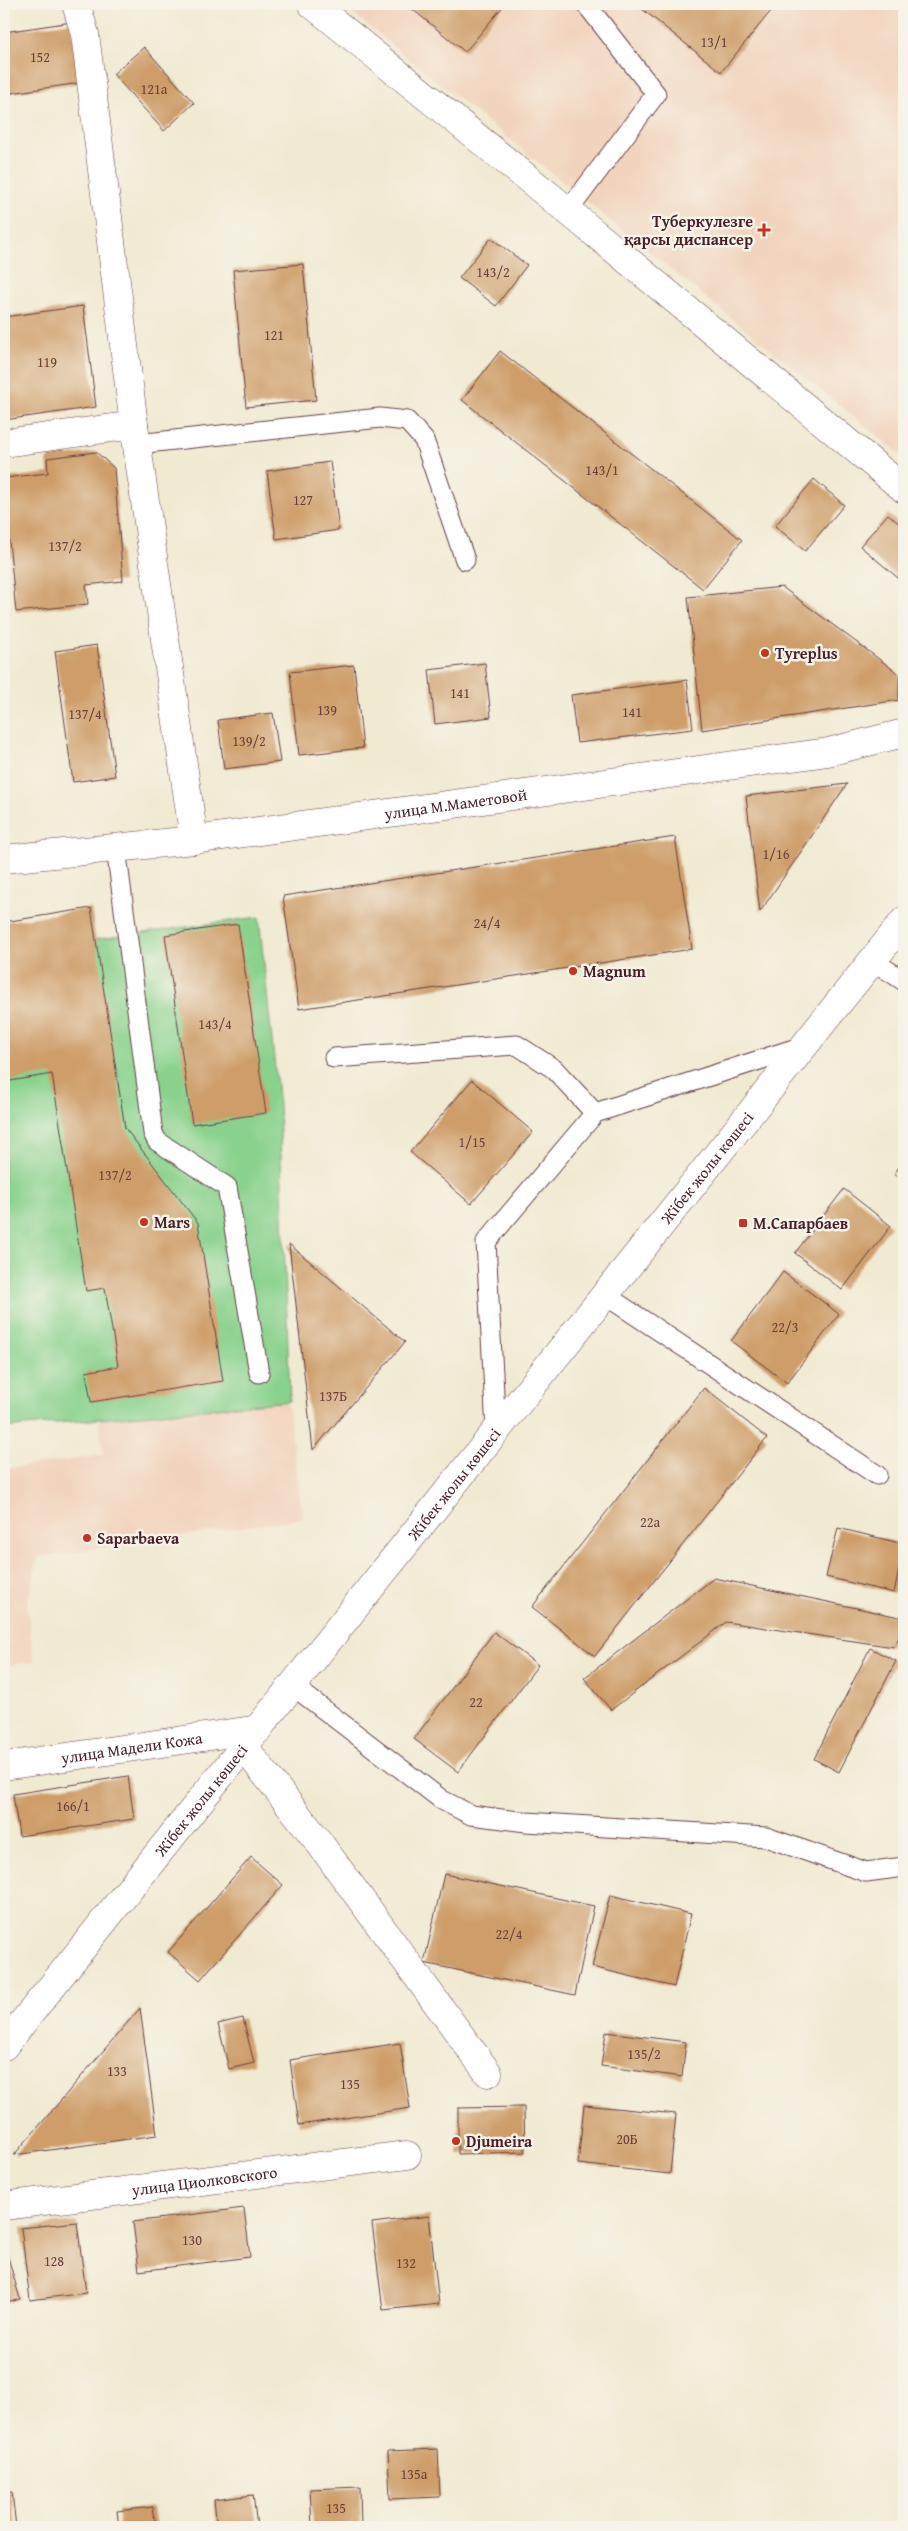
<svg xmlns="http://www.w3.org/2000/svg" width="908" height="2531" font-family="'Gentium Book Plus',serif">
  <style>
    .built { fill: #f2d4be }
    .green { fill: #89d28d; stroke: #6a785c }
    .building { fill: #ce9d69 }
    .lines { fill: none; stroke-linecap: round; stroke-linejoin: round }
    .lane-casing { stroke: #633d44; stroke-width: 21 }
    .street-casing { stroke: #633d44; stroke-width: 29 }
    .secondary-casing { stroke: #633d44; stroke-width: 29 }
    .lane { stroke: #fff; stroke-width: 19 }
    .street { stroke: #fff; stroke-width: 28 }
    .secondary { stroke: #fff; stroke-width: 28 }
    .poi-dot { fill: #c8321e; stroke: #f7f3e8; stroke-width: 2 }
    .labels { text-anchor: middle; stroke-width: 5; stroke-linejoin: round; paint-order: stroke }
    .number-label { font-size: 14px; fill: #6b3e3a }
    .poi-label { font-size: 16px; font-weight: bold; fill: #4a1f2b; stroke: #f7f3e8; text-anchor: start }
    .street-label { font-size: 16px; fill: #4a1f2b; stroke: #f7f3e8 }
  </style>
  <rect width="100%" height="100%" fill="#f7f3e8"/>
  <filter id="ink" filterUnits="userSpaceOnUse"><feTurbulence type="fractalNoise" baseFrequency=".02" numOctaves="2"/><feDisplacementMap in="SourceGraphic" scale="10" xChannelSelector="R" yChannelSelector="G"/><feConvolveMatrix kernelMatrix="1 2 1 2 8 2 1 2 1" color-interpolation-filters="sRGB"/></filter>
  <filter id="wash" filterUnits="userSpaceOnUse"><feTurbulence type="fractalNoise" baseFrequency=".0096" numOctaves="4" result="noise"/><feDisplacementMap in="SourceGraphic" scale="20" xChannelSelector="R" yChannelSelector="G"/><feGaussianBlur stdDeviation="1.12" result="paint"/><feColorMatrix in="noise" values="0 0 0 0 0 0 0 0 0 0 0 0 0 0 0 0 0 1.4 0 .05"/><feComposite in="paint" operator="in"/></filter>
  <g filter="url(#wash)">
    <rect width="100%" height="100%" fill="#f1ead3"/>
    <g class="built">
      <path d="M341,4H904V457Z"/>
      <path d="M286,1394L303,1518L38,1557L27,1606L34,1662L4,1666V1469L104,1455L99,1420Z"/>
    </g>
    <path class="green" d="M259,917L279,1106L290,1401L4,1428V952Z"/>
    <g id="blocks">
      <g class="building">
        <path d="M406,4H505L465,52Z"/>
        <path d="M636,4H761L771,11L721,72Z"/>
        <path d="M72,22L80,83L4,94V32Z"/>
        <path d="M144,47L194,103L164,131L113,74Z"/>
        <path d="M491,238L527,265L496,306L459,278Z"/>
        <path d="M303,264L316,400L246,407L233,270Z"/>
        <path d="M83,306L96,407L4,420V317Z"/>
        <path d="M500,351L742,540L703,589L462,400Z"/>
        <path d="M96,452L114,468L123,581L86,585L88,604L16,612L6,510H4V478L48,473L47,458Z"/>
        <path d="M330,462L339,530L276,539L267,471Z"/>
        <path d="M814,479L844,505L805,551L775,526Z"/>
        <path d="M888,514L904,528V583L860,546Z"/>
        <path d="M782,587L899,674V700L702,730L688,597Z"/>
        <path d="M97,645L115,776L73,782L55,651Z"/>
        <path d="M485,663L491,717L435,724L429,670Z"/>
        <path d="M354,665L363,748L299,755L290,672Z"/>
        <path d="M687,680L693,729L577,743L571,695Z"/>
        <path d="M273,713L280,762L224,769L218,720Z"/>
        <path d="M847,784L760,912L746,796Z"/>
        <path d="M675,837L692,949L299,1009L283,896Z"/>
        <path d="M91,908L125,1128L198,1223L223,1381L91,1402L86,1372L118,1366L105,1288L86,1291L52,1074L4,1082V922Z"/>
        <path d="M238,924L266,1113L192,1124L165,935Z"/>
        <path d="M472,1080L533,1132L471,1204L410,1152Z"/>
        <path d="M904,1160V1181L894,1174Z"/>
        <path d="M844,1189L891,1226L842,1290L795,1253Z"/>
        <path d="M289,1244L405,1342L313,1450Z"/>
        <path d="M783,1272L839,1314L787,1383L731,1341Z"/>
        <path d="M704,1388L767,1438L595,1656L532,1607Z"/>
        <path d="M838,1528L904,1544L894,1593L826,1577Z"/>
        <path d="M714,1578L904,1618V1628L894,1647L726,1622L611,1710L584,1678Z"/>
        <path d="M494,1632L538,1665L458,1772L414,1739Z"/>
        <path d="M870,1648L896,1661L839,1772L814,1759Z"/>
        <path d="M128,1776L134,1819L19,1836L13,1794Z"/>
        <path d="M251,1857L283,1885L200,1980L168,1952Z"/>
        <path d="M444,1874L594,1906L575,1995L424,1963Z"/>
        <path d="M610,1895L691,1914L674,1987L592,1967Z"/>
        <path d="M140,2008L157,2135L14,2155Z"/>
        <path d="M243,2018L254,2063L229,2069L218,2024Z"/>
        <path d="M606,2032L686,2042L682,2077L601,2066Z"/>
        <path d="M400,2043L410,2108L299,2125L290,2060Z"/>
        <path d="M584,2105L676,2114L670,2174L578,2164Z"/>
        <path d="M524,2107L525,2152L458,2154V2108Z"/>
        <path d="M244,2208L250,2257L139,2271L133,2222Z"/>
        <path d="M429,2216L439,2304L383,2310L372,2223Z"/>
        <path d="M77,2222L86,2293L30,2300L21,2228Z"/>
        <path d="M4,2243L20,2299L4,2304Z"/>
        <path d="M438,2449L440,2497L390,2499L388,2451Z"/>
        <path d="M360,2487L361,2527H312L310,2489Z"/>
        <path d="M12,2492L16,2527H4V2493Z"/>
        <path d="M253,2495L257,2526L217,2527L214,2500Z"/>
        <path d="M153,2507L156,2527H119L117,2511Z"/>
      </g>
    </g>
  </g>
  <g filter="url(#ink)">
    <use href="#blocks" fill-opacity="0" stroke="#633d44" stroke-width="1"/>
    <g class="lines">
      <defs>
        <g id="lane">
          <path d="M568,211L656,94L586,4"/>
          <path d="M137,444L380,418L407,421L424,440L465,560"/>
          <path d="M116,848L153,1133L157,1141L227,1187L259,1373"/>
          <path d="M873,961L904,981"/>
          <path d="M334,1058L517,1045L554,1069L595,1113"/>
          <path d="M605,1295L877,1475"/>
          <path d="M496,1431L486,1242L595,1113L803,1046"/>
          <path d="M293,1686L442,1800L471,1815L526,1822L766,1837L866,1872L904,1867"/>
        </g>
        <g id="street">
          <path d="M76,4L85,34L134,425L194,840"/>
          <path d="M312,4L568,211L904,489"/>
          <path d="M4,443L134,425"/>
          <path id="s1" d="M4,859L194,840L828,752L904,733"/>
          <path d="M244,1747L318,1841L488,2073"/>
          <path id="s2" d="M4,2206L407,2155"/>
        </g>
        <g id="secondary">
          <path id="s3" d="M4,1766L259,1729"/>
          <path id="s4" d="M4,2046L904,921"/>
        </g>
      </defs>
      <use href="#lane" class="lane-casing"/>
      <use href="#street" class="street-casing"/>
      <use href="#secondary" class="secondary-casing"/>
      <use href="#lane" class="lane"/>
      <use href="#street" class="street"/>
      <use href="#secondary" class="secondary"/>
    </g>
  </g>
  <g class="poi-dot">
    <path d="M761.5 222.5h5v5h5v5h-5v5h-5v-5h-5v-5h5z"/>
    <circle cx="765" cy="653" r="5"/>
    <circle cx="573" cy="971" r="5"/>
    <circle cx="144" cy="1222" r="5"/>
    <rect x="738" y="1218" width="10" height="10" rx="2.5"/>
    <circle cx="87" cy="1538" r="5"/>
    <circle cx="456" cy="2141" r="5"/>
  </g>
  <g class="labels">
    <g class="number-label">
      <text x="714" y="47">13/1</text>
      <text x="40" y="62">152</text>
      <text x="154" y="94">121а</text>
      <text x="493" y="277">143/2</text>
      <text x="274" y="340">121</text>
      <text x="47" y="367">119</text>
      <text x="602" y="475">143/1</text>
      <text x="303" y="505">127</text>
      <text x="65" y="551">137/2</text>
      <text x="460" y="698">141</text>
      <text x="327" y="715">139</text>
      <text x="632" y="717">141</text>
      <text x="85" y="719">137/4</text>
      <text x="249" y="746">139/2</text>
      <text x="776" y="859">1/16</text>
      <text x="487" y="928">24/4</text>
      <text x="215" y="1029">143/4</text>
      <text x="472" y="1147">1/15</text>
      <text x="115" y="1180">137/2</text>
      <text x="785" y="1332">22/3</text>
      <text x="333" y="1401">137Б</text>
      <text x="650" y="1527">22а</text>
      <text x="476" y="1707">22</text>
      <text x="73" y="1811">166/1</text>
      <text x="509" y="1939">22/4</text>
      <text x="644" y="2059">135/2</text>
      <text x="117" y="2076">133</text>
      <text x="350" y="2089">135</text>
      <text x="627" y="2144">20Б</text>
      <text x="192" y="2245">130</text>
      <text x="54" y="2266">128</text>
      <text x="406" y="2268">132</text>
      <text x="414" y="2479">135а</text>
      <text x="336" y="2513">135</text>
    </g>
    <g class="poi-label">
      <text x="753" y="227" text-anchor="end">Туберкулезге<tspan x="753" dy="18">қарсы диспансер</tspan></text>
      <text x="775" y="659">Tyreplus</text>
      <text x="583" y="977">Magnum</text>
      <text x="154" y="1228">Mars</text>
      <text x="753" y="1229">М.Сапарбаев</text>
      <text x="97" y="1544">Saparbaeva</text>
      <text x="466" y="2147">Djumeira</text>
    </g>
    <g class="street-label">
      <text dy="6" stroke="none"><textPath href="#s1" startOffset="455">улица М.Маметовой</textPath></text>
      <text dy="6" stroke="none"><textPath href="#s4" startOffset="1125">Жібек жолы көшесі</textPath></text>
      <text dy="6" stroke="none"><textPath href="#s4" startOffset="720">Жібек жолы көшесі</textPath></text>
      <text dy="6" stroke="none"><textPath href="#s3" startOffset="129">улица Мадели Кожа</textPath></text>
      <text dy="6" stroke="none"><textPath href="#s4" startOffset="315">Жібек жолы көшесі</textPath></text>
      <text dy="6" stroke="none"><textPath href="#s2" startOffset="202">улица Циолковского</textPath></text>
    </g>
  </g>
  <rect width="908" height="2531" fill="none" stroke="#f7f3e8" stroke-width="20"/>
</svg>
